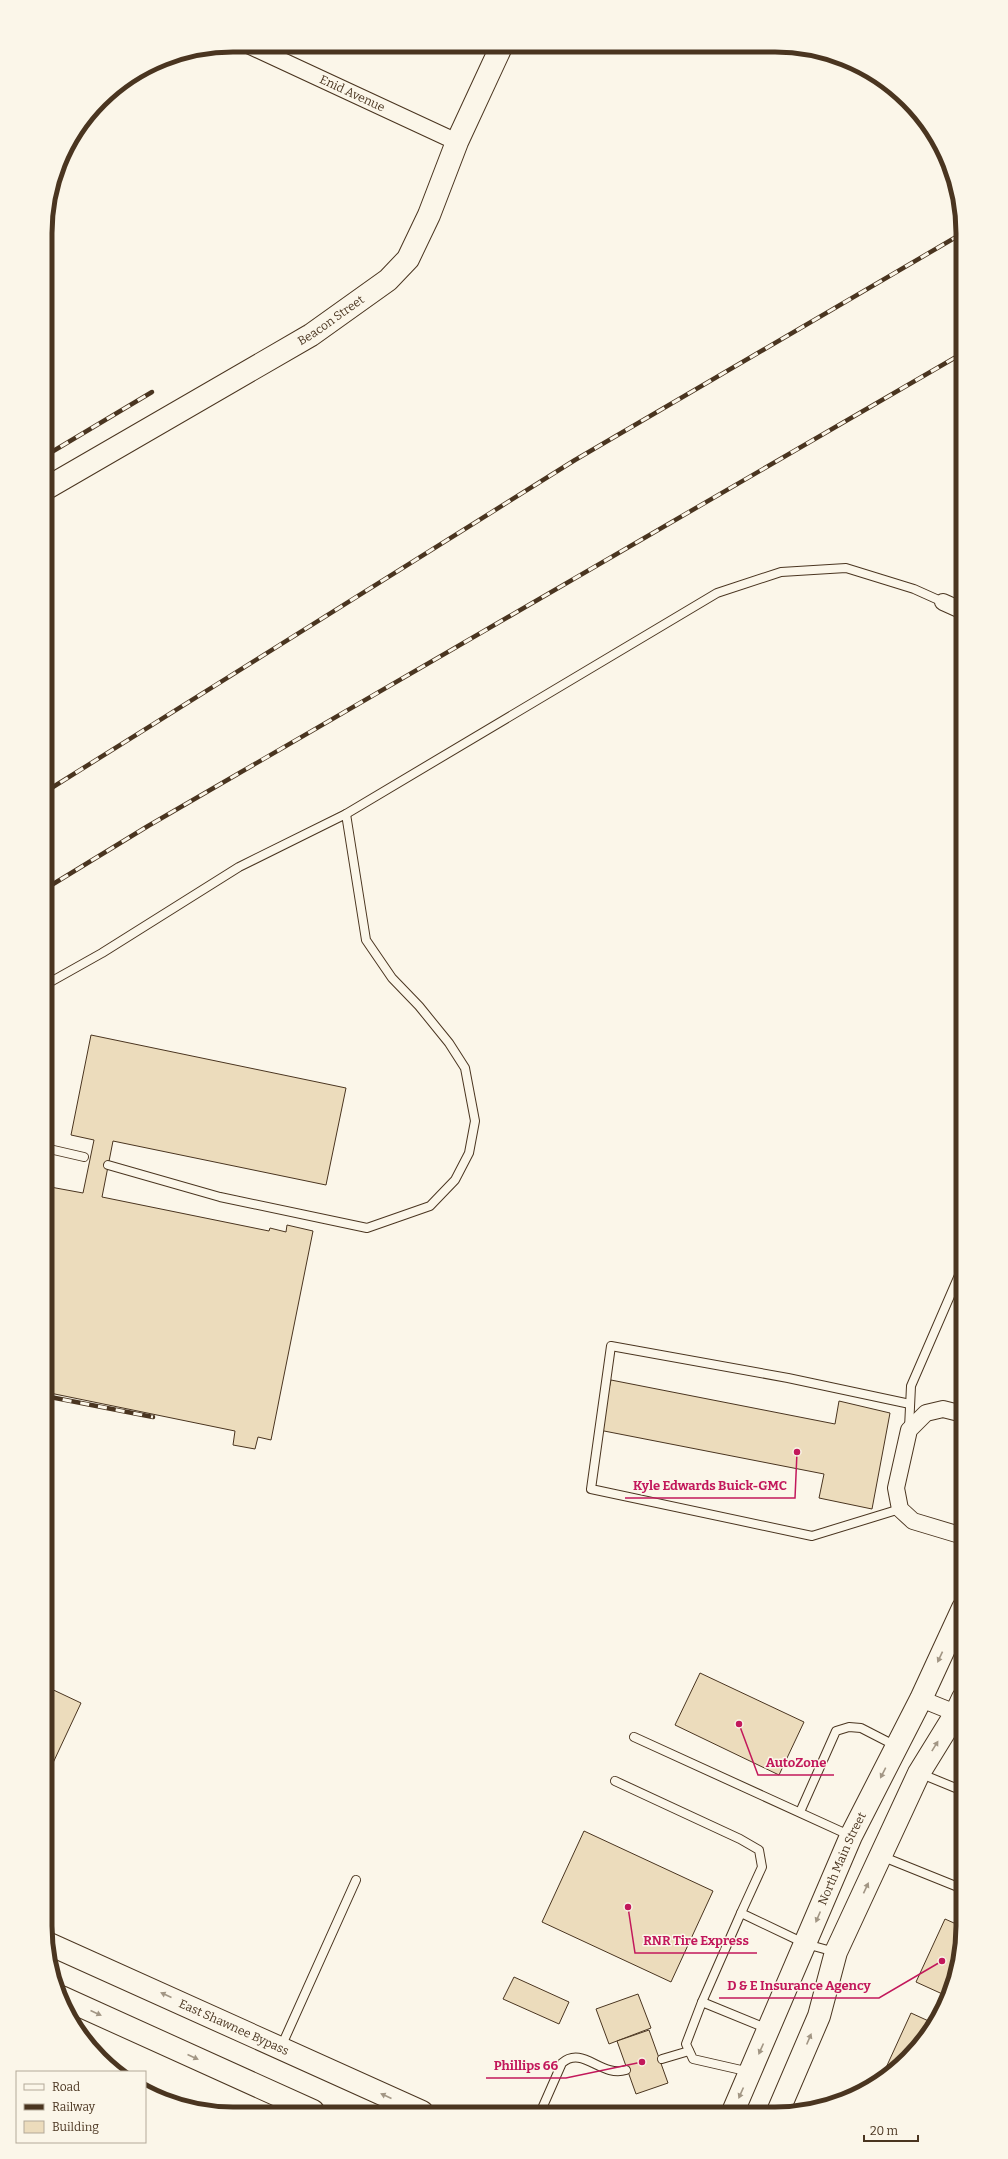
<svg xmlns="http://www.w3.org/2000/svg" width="1008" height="2159" font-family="Bitter,serif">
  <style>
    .building { fill: #ecdcbc; stroke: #4a3520 }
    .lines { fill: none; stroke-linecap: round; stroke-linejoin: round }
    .lane-casing { stroke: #4a3520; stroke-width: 10 }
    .street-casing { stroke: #4a3520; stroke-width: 18 }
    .secondary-casing { stroke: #4a3520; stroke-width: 24 }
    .primary-casing { stroke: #4a3520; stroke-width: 24 }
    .highway-casing { stroke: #4a3520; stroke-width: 24 }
    .lane { stroke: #fbf6e9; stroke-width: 8 }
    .street { stroke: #fbf6e9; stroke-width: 16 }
    .secondary { stroke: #fbf6e9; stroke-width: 22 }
    .primary { stroke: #fbf6e9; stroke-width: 22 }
    .highway { stroke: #fbf6e9; stroke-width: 22 }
    .rail-casing { stroke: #4a3520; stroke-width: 4.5 }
    .rail { stroke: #fbf6e9; stroke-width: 3; stroke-dasharray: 9; stroke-linecap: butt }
    .oneway { fill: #a29684 }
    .labels { text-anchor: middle; stroke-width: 3; stroke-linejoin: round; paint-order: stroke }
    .street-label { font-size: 12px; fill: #4a3520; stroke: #fbf6e9 }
    .rim { fill: none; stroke: #4a3520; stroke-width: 5 }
    .leader { fill: none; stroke: #c2185b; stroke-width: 1.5 }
    .callout-dot { fill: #c2185b; stroke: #fbf6e9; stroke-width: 1.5 }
    .callout-label { font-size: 13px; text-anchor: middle; font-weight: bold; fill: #c2185b; stroke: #fbf6e9; stroke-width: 3; stroke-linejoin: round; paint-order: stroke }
  </style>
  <rect width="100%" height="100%" fill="#fbf6e9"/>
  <g class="building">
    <path d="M91,1035L346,1088L326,1185L113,1141L102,1197L269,1231L270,1228L286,1232L287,1225L313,1231L271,1440L258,1437L255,1449L233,1445L235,1431L45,1392V1186L83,1193L94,1140L71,1135Z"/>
    <path d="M611,1380L835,1424L839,1401L890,1413L872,1509L819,1498L824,1474L599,1430Z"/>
    <path d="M700,1673L804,1722L779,1775L675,1725Z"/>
    <path d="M45,1686L81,1703L45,1780Z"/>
    <path d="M584,1831L713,1891L671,1982L542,1922Z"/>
    <path d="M945,1919L963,1927V1939L949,1997L916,1982Z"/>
    <path d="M514,1977L569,2002L559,2024L503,1999Z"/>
    <path d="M638,1994L651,2028L609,2044L596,2009Z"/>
    <path d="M911,2013L933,2023L917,2050L879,2083Z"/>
    <path d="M649,2030L668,2083L636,2094L617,2041Z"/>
  </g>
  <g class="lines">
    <defs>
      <g id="lane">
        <path d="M346,814L717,593L781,572L846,568L914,589L943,602"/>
        <path d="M45,985L102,953L239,867L346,814L366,940L392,978L419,1006L449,1043L465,1068L475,1121L469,1153L455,1180L430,1206L367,1228L220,1197L108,1165"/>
        <path d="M45,1148L84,1157"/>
        <path d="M909,1428L911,1386L963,1266"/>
        <path d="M900,1509L812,1536L591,1489L611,1346L788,1378L910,1404"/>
        <path d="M634,1737L851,1836"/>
        <path d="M919,1773L963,1791"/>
        <path d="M615,1781L740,1839L759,1850L762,1867L741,1913L806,1944L835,1952"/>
        <path d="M800,1812L836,1731L849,1727L861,1728L896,1746"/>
        <path d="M881,1856L963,1889"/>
        <path d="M741,1913L702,2002L686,2044L693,2059L750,2072"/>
        <path d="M702,2002L768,2029"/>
        <path d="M281,2047L356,1880"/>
        <path d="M662,2059L689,2051"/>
        <path d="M540,2113L562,2063C583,2045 601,2078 626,2070"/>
      </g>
      <g id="street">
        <path id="s1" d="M248,45L457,142"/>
        <path d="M943,602L963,611"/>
        <path d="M963,1536L913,1521L900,1509L896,1488L909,1430L926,1413L943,1409L963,1414"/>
        <path d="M921,1699L963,1716"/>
      </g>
      <g id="secondary">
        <path id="s2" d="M45,489L311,335L388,280L408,259L429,215L457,142L501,47"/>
      </g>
      <g id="primary">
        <path id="s3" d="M732,2114L851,1836L921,1699L963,1608"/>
        <path d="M777,2114L819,2016L836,1952L919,1773L956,1713L963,1698"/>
      </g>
      <g id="highway">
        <path id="s4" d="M47,1943L422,2112"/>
        <path d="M61,1997L313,2111"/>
      </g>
    </defs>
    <use href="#lane" class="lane-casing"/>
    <use href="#street" class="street-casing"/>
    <use href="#secondary" class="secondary-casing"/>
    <use href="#primary" class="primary-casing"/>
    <use href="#highway" class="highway-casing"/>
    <use href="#lane" class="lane"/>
    <use href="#street" class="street"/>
    <use href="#secondary" class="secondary"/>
    <use href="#primary" class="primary"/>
    <use href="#highway" class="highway"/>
    <defs>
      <g id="rail">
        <path d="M45,456L152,392"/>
        <path d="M45,792L575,460L963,233"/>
        <path d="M45,889L148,826L963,353"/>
        <path d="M45,1396L153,1417"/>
      </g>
    </defs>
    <use href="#rail" class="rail-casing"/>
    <use href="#rail" class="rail"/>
  </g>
  <defs><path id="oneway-solid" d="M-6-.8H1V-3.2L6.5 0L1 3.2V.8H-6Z"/></defs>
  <g class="oneway">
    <use href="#oneway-solid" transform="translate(940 1657) rotate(115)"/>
    <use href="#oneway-solid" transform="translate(935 1746) rotate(-58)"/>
    <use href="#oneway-solid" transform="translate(883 1773) rotate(117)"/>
    <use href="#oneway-solid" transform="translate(866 1888) rotate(-65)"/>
    <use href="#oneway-solid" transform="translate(818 1917) rotate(113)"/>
    <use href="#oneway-solid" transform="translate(166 1995) rotate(-156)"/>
    <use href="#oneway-solid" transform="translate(96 2013) rotate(24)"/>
    <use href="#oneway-solid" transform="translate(809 2039) rotate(-67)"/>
    <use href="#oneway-solid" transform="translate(761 2049) rotate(114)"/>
    <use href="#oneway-solid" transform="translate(193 2057) rotate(24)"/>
    <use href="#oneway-solid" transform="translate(741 2093) rotate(114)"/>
    <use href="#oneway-solid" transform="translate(386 2096) rotate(-156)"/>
  </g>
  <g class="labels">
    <g class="street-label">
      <text dy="4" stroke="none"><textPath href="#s1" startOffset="115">Enid Avenue</textPath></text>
      <text dy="4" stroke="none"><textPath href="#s2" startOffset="332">Beacon Street</textPath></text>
      <text dy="4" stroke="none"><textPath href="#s3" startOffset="278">North Main Street</textPath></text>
      <text dy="4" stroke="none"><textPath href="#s4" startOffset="205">East Shawnee Bypass</textPath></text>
    </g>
  </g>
  <path d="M0 0H1008V2159H0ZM233 52H775A181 181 0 0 1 956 233V1926A181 181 0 0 1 775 2107H233A181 181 0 0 1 52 1926V233A181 181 0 0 1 233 52Z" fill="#fbf6e9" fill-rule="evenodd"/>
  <path class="rim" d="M233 52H775A181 181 0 0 1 956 233V1926A181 181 0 0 1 775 2107H233A181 181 0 0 1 52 1926V233A181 181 0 0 1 233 52Z"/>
  <path class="leader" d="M797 1452L795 1498H625M739 1724L758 1775H834M628 1907L635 1953H757M942 1961L879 1998H719M642 2062L566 2078H486"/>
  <g class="callout-dot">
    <circle cx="797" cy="1452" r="4"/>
    <circle cx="739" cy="1724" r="4"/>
    <circle cx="628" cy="1907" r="4"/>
    <circle cx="942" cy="1961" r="4"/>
    <circle cx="642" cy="2062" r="4"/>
  </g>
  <g class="callout-label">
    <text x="710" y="1490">Kyle Edwards Buick-GMC</text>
    <text x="796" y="1767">AutoZone</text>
    <text x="696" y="1945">RNR Tire Express</text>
    <text x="799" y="1990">D &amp; E Insurance Agency</text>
    <text x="526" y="2070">Phillips 66</text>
  </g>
  <rect x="16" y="2071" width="130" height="72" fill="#fbf6e9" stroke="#b4a999"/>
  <rect x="24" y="2084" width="20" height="6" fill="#fbf6e9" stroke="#b4a999"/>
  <text x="52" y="2091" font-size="12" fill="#4a3520">Road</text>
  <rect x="24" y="2104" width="20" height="6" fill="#4a3520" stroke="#b4a999"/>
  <text x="52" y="2111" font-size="12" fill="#4a3520">Railway</text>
  <rect x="24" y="2121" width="20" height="12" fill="#ecdcbc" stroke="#b4a999"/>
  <text x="52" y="2131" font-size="12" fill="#4a3520">Building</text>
  <path d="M864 2135v6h54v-6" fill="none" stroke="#4a3520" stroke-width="2"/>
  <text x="870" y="2135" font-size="12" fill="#4a3520" stroke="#fbf6e9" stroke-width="3" paint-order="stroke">20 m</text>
</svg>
